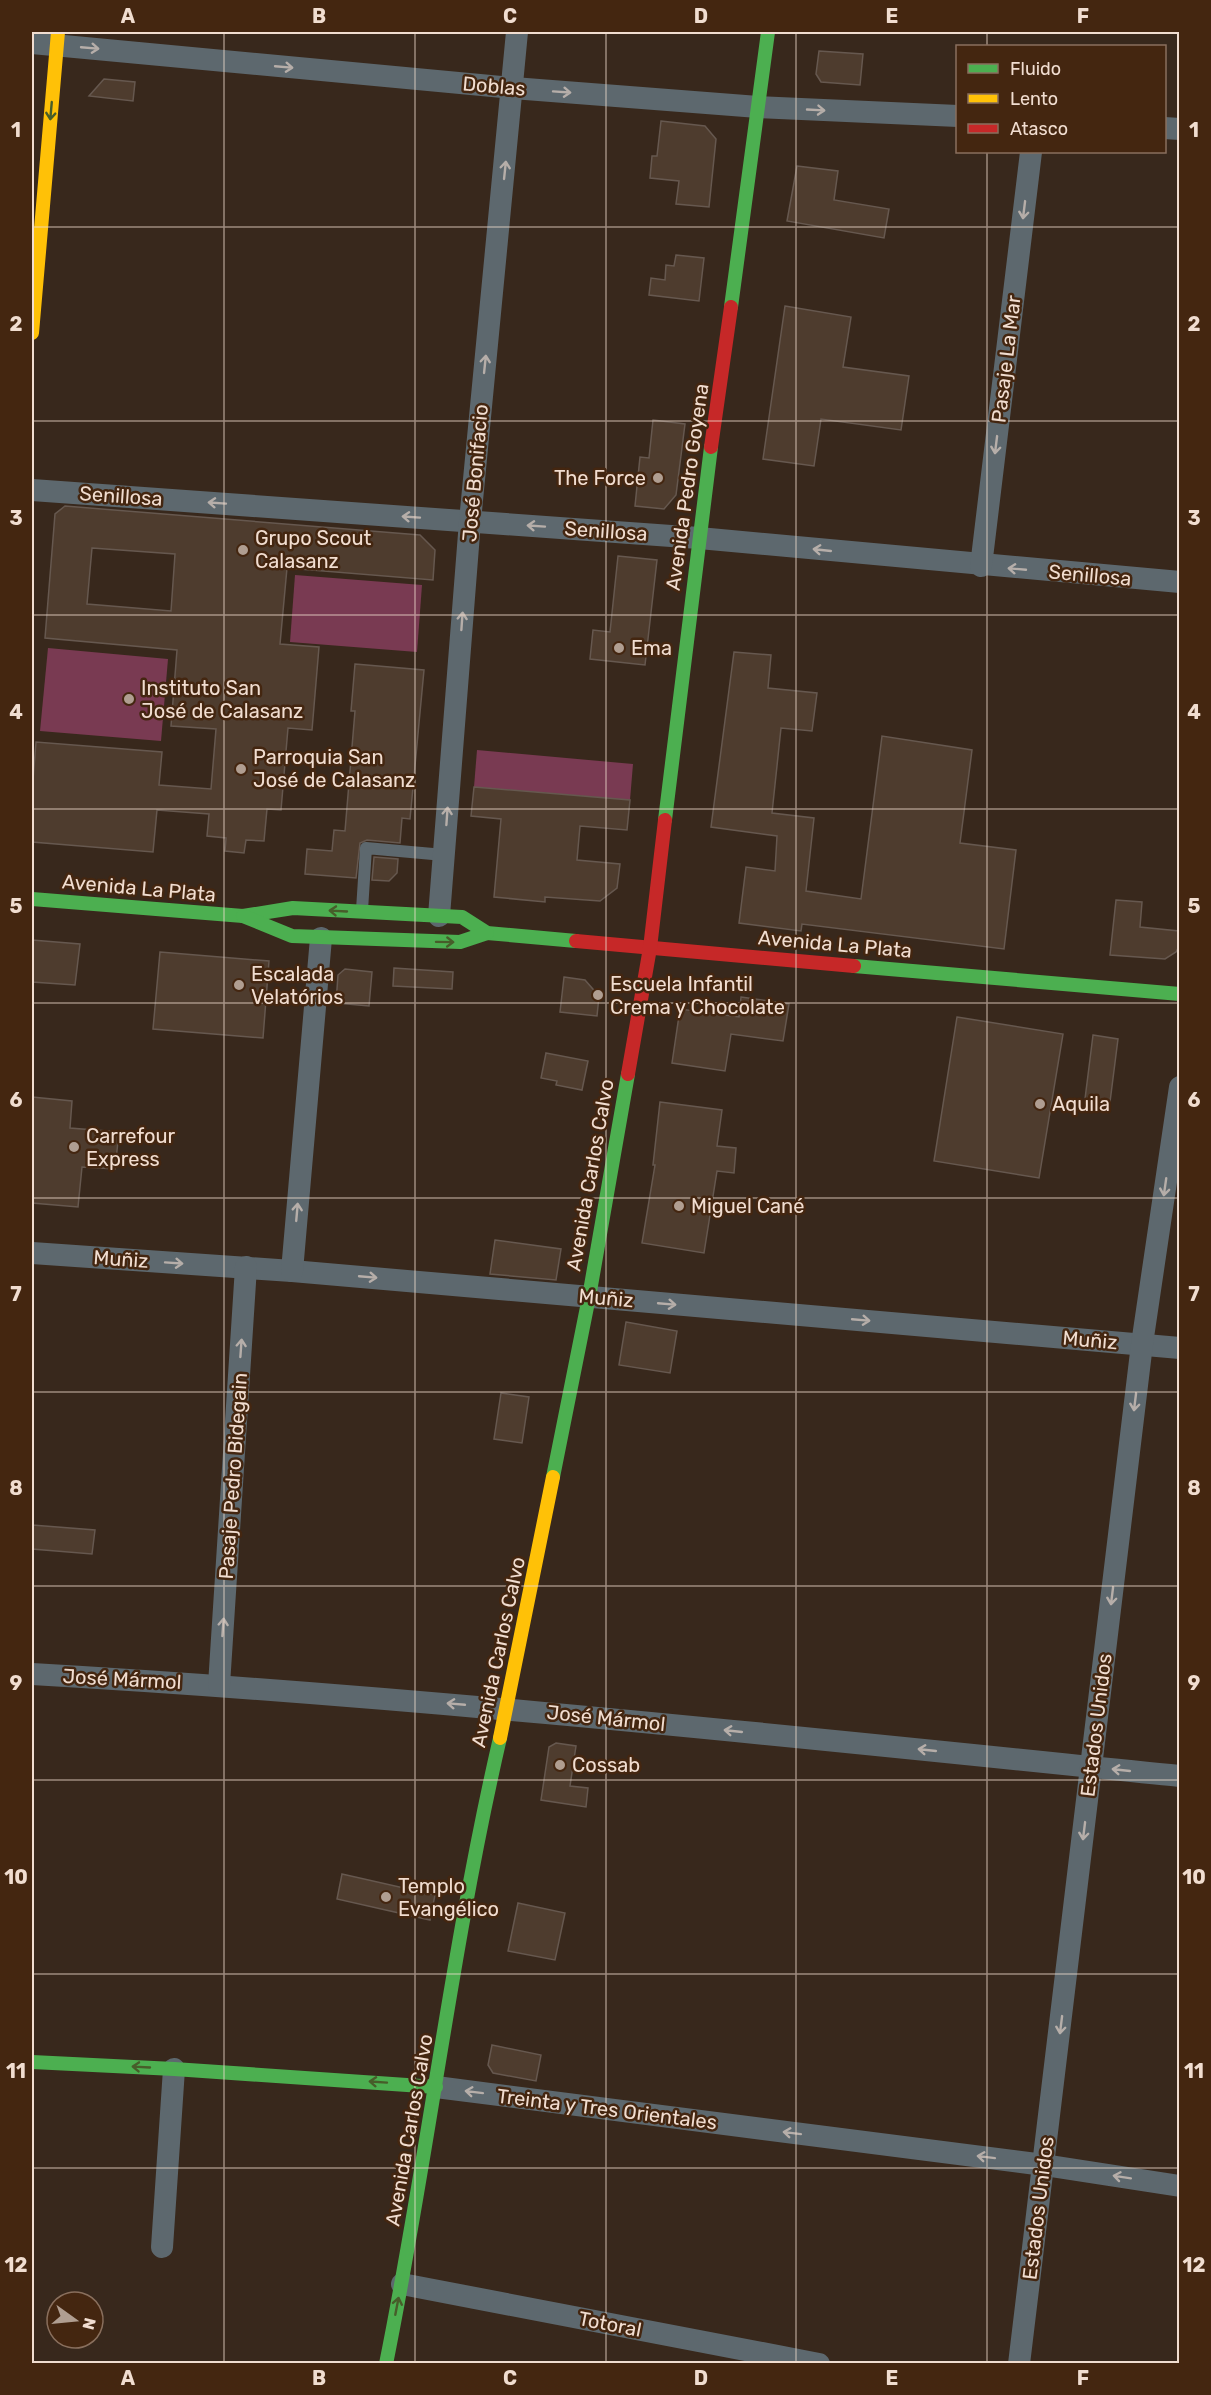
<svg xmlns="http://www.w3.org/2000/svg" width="1211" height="2395" font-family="Rubik,sans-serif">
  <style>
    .green { fill: #793a52 }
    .building { fill: #4e3c2e; stroke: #66584f; stroke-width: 1.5; fill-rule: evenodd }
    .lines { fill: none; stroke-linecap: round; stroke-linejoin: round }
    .lane { stroke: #5d686e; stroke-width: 12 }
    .street { stroke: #5d686e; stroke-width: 22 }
    .fast { stroke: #4caf50; stroke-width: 14 }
    .slow { stroke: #ffc107; stroke-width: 14 }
    .jam { stroke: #c62828; stroke-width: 14 }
    .oneway { stroke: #b6aea9 }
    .oneway2 { stroke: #475d2a }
    .grid { fill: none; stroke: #f1ddd0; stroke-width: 1.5; stroke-opacity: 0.55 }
    .poi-dot { fill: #b09e91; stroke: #442610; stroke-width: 2 }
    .labels { text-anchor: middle; stroke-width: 5; stroke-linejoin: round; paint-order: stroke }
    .street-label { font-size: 20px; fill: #f1ddd0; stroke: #442610 }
    .poi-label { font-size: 20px; fill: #f1ddd0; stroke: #442610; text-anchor: start }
    .neatline { fill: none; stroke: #f1ddd0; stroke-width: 2 }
    .grid-label { font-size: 20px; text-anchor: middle; font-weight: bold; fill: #f1ddd0 }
  </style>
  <rect width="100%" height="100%" fill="#38281c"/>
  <g class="green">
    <path d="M295,575L422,585L417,652L290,642Z"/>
    <path d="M48,648L168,659L161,741L40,731Z"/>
    <path d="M477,750L633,764L630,800L474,787Z"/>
  </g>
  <g class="building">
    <path d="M819,51L863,54L860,85L821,82L816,74Z"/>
    <path d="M104,79L135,82L133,101L89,96Z"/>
    <path d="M661,121L705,126L716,139L709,207L676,204L679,181L650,178L652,156H657Z"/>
    <path d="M797,166L838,171L834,200L889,209L884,238L787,221Z"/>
    <path d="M676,255L704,258L699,301L649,295L651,278L665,280L666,265L674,266Z"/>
    <path d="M785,306L851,317L843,367L909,376L901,430L821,419L814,466L763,459Z"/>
    <path d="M653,420L685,424L676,495L664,509L635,506L640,457L649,458Z"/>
    <path d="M65,506L420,535L435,550L433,580L287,568L280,644L319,647L312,730L288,728L281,810L267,809L264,841L246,840L244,853L225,851L226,838L207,836L209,814L157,810L153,852L32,842V792L36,742L162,752L159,785L211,789L216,729L171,726L177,650L45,638L55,514ZM92,548L175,554L171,611L87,604Z"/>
    <path d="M618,556L657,560L645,665L590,659L593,630L610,632Z"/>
    <path d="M734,652L771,655L768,688L817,693L812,731L781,728L772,813L814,818L806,891L861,899L882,736L972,750L960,843L1016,850L1004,949L802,924L801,931L739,923L746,867L775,871L777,836L711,827Z"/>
    <path d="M355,664L424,670L410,819L402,818L400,843L367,840L360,843L356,878L305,874L307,849L332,851L334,830L345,831L355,711H351Z"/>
    <path d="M474,787L630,800L627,830L580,826L577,860L620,864L617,888L600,901L545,897V902L494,897L501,819L471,816Z"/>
    <path d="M374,857L398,859L397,873L389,881L372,880Z"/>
    <path d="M1116,900L1142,902L1140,927L1179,931V946L1176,952L1165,959L1110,955Z"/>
    <path d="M32,940L80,944L75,985L32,982Z"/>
    <path d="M160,952L269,961L263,1038L153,1029Z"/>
    <path d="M394,968L453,972L452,989L393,986Z"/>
    <path d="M345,969L372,972L369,1006L336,1003L338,975Z"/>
    <path d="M564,977L585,980L599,996L597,1016L560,1012Z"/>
    <path d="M741,997L789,1004L783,1041L731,1034L725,1071L672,1063L680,1009L739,1017Z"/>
    <path d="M957,1017L1063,1034L1039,1178L934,1161Z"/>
    <path d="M1093,1035L1118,1039L1110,1102L1085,1099Z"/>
    <path d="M546,1053L588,1061L582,1090L556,1085L557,1081L541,1078Z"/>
    <path d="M32,1097L72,1101L70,1128L119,1132L115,1169L82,1167L78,1207L32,1203Z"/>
    <path d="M660,1102L722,1110L717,1146L736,1148L734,1173L717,1171L704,1253L642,1243L655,1165H653Z"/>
    <path d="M495,1240L561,1249L556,1280L490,1274Z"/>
    <path d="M626,1322L677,1331L670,1373L619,1365Z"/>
    <path d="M501,1393L529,1397L522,1443L494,1439Z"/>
    <path d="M32,1525L95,1530L92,1554L32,1549Z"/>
    <path d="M556,1743L576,1746L570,1786L588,1788L586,1807L541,1800L549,1747Z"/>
    <path d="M342,1874L435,1895L430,1920L337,1899Z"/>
    <path d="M518,1903L565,1913L555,1960L508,1951Z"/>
    <path d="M492,2045L541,2055L536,2081L493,2073L488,2065Z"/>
  </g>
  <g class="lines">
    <path class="lane" d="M362,910L366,848L444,855"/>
    <g class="street">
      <path d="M32,43L513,88L758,107L958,116"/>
      <path d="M1164,128L1180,129"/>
      <path d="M32,490L699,538L1180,582"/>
      <path d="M981,566L1031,152"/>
      <path d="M439,916L470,521L517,32"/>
      <path d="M32,1253L292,1271L1180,1348"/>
      <path d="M292,1271L321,938"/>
      <path d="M32,1674C415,1696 797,1737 1180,1776"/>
      <path d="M219,1685L246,1267"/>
      <path d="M436,2087L1044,2165L1180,2186"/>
      <path d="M162,2247L174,2069"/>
      <path d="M402,2284L819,2364"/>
      <path d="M1019,2364L1142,1344L1180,1087"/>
    </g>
    <g class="fast">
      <path d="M731,307L768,32"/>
      <path d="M665,820L711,447"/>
      <path d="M32,899L243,916L293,908L462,917L487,933L576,941"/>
      <path d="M243,916L292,936L460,942L487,933"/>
      <path d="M854,966L1180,994"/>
      <path d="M553,1477L589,1297L628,1074"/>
      <path d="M32,2062L174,2069L436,2087"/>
      <path d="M386,2364C428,2156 452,1945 500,1738"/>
    </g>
    <g class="slow">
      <path d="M32,333L58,32"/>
      <path d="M500,1738L553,1477"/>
    </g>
    <g class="jam">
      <path d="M711,447L731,307"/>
      <path d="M576,941L854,966"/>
      <path d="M628,1074L650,948L665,820"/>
    </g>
  </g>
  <defs><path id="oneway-shaft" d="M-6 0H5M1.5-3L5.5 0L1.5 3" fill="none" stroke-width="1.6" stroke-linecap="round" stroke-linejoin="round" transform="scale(1.5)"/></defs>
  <g class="oneway">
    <use href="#oneway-shaft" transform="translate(90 48) rotate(5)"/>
    <use href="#oneway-shaft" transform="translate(284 67) rotate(5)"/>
    <use href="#oneway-shaft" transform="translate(562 92) rotate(4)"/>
    <use href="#oneway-shaft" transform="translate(816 110) rotate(3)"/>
    <use href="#oneway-shaft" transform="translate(505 170) rotate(-84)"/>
    <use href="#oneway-shaft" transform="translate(1024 210) rotate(97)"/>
    <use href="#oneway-shaft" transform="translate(485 364) rotate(-84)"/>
    <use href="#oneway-shaft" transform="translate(996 445) rotate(97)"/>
    <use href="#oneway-shaft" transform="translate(217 503) rotate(-176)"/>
    <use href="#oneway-shaft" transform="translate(411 517) rotate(-176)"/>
    <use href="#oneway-shaft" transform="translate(536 526) rotate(-176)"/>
    <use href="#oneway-shaft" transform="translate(822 550) rotate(-174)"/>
    <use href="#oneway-shaft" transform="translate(1017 569) rotate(-175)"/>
    <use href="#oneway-shaft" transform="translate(462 621) rotate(-86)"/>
    <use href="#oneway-shaft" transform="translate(447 816) rotate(-86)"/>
    <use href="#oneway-shaft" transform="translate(1165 1187) rotate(98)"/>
    <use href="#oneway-shaft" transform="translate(297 1212) rotate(-85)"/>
    <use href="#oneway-shaft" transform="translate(174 1263) rotate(4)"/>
    <use href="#oneway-shaft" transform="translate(368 1277) rotate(5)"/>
    <use href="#oneway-shaft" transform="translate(667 1304) rotate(5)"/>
    <use href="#oneway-shaft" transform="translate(861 1320) rotate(5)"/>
    <use href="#oneway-shaft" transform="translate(241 1348) rotate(-86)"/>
    <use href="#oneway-shaft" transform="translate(1135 1402) rotate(97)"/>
    <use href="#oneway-shaft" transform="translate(1112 1596) rotate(97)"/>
    <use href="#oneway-shaft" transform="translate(223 1627) rotate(-86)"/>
    <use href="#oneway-shaft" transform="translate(456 1704) rotate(-175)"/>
    <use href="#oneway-shaft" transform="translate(733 1731) rotate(-174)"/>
    <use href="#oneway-shaft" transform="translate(927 1750) rotate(-174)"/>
    <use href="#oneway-shaft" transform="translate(1121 1770) rotate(-174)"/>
    <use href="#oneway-shaft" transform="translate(1084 1831) rotate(97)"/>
    <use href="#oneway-shaft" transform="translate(1061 2025) rotate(97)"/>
    <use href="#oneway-shaft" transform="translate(474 2092) rotate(-173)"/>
    <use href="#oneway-shaft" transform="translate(792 2133) rotate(-173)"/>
    <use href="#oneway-shaft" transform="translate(986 2157) rotate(-173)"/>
    <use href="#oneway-shaft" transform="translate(1122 2177) rotate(-171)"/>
  </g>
  <g class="oneway2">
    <use href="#oneway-shaft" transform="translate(51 111) rotate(95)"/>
    <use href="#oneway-shaft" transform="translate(338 911) rotate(-177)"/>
    <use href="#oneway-shaft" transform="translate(445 942) rotate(1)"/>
    <use href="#oneway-shaft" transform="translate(141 2067) rotate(-177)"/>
    <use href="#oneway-shaft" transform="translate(378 2082) rotate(-176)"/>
    <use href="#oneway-shaft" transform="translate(397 2306) rotate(-79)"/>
  </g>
  <path class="grid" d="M224,32V2364M415,32V2364M606,32V2364M796,32V2364M987,32V46M987,152V2364M32,227H1180M32,421H1180M32,615H1180M32,809H1180M32,1003H1180M32,1198H1180M32,1392H1180M32,1586H1180M32,1780H1180M32,1974H1180M32,2168H1180"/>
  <g class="poi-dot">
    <circle cx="658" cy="478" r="6"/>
    <circle cx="243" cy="550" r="6"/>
    <circle cx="619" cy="648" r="6"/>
    <circle cx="129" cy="699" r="6"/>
    <circle cx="241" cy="769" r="6"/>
    <circle cx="239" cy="985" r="6"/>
    <circle cx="598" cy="995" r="6"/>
    <circle cx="1040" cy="1104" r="6"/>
    <circle cx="74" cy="1147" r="6"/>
    <circle cx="679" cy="1206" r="6"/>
    <circle cx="560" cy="1765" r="6"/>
    <circle cx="386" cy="1897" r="6"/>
  </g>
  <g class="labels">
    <g class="street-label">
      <text transform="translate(494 86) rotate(5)" y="7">Doblas</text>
      <text transform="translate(1006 359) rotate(-83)" y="7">Pasaje La Mar</text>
      <text transform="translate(475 473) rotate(-85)" y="7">José Bonifacio</text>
      <text transform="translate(687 487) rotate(-82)" y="7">Avenida Pedro Goyena</text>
      <text transform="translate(121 496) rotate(4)" y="7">Senillosa</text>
      <text transform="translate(606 531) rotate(4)" y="7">Senillosa</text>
      <text transform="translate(1090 575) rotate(5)" y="7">Senillosa</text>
      <text transform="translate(139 888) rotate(5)" y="7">Avenida La Plata</text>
      <text transform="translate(835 944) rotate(5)" y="7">Avenida La Plata</text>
      <text transform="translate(590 1175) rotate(-80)" y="7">Avenida Carlos Calvo</text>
      <text transform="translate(121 1259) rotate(4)" y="7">Muñiz</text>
      <text transform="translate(606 1298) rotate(5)" y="7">Muñiz</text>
      <text transform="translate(1090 1340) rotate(5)" y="7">Muñiz</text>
      <text transform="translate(233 1476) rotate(-86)" y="7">Pasaje Pedro Bidegain</text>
      <text transform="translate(498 1652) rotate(-78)" y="7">Avenida Carlos Calvo</text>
      <text transform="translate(122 1679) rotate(3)" y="7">José Mármol</text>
      <text transform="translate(606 1718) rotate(6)" y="7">José Mármol</text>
      <text transform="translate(1096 1725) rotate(-83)" y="7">Estados Unidos</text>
      <text transform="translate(607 2109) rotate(7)" y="7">Treinta y Tres Orientales</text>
      <text transform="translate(409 2130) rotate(-80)" y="7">Avenida Carlos Calvo</text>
      <text transform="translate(1038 2208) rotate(-83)" y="7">Estados Unidos</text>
      <text transform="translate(610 2324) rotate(11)" y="7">Totoral</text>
    </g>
    <g class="poi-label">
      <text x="646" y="485" text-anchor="end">The Force</text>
      <text x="255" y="545">Grupo Scout<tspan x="255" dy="23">Calasanz</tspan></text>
      <text x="631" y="655">Ema</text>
      <text x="141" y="695">Instituto San<tspan x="141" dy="23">José de Calasanz</tspan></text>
      <text x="253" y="764">Parroquia San<tspan x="253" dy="23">José de Calasanz</tspan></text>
      <text x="251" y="981">Escalada<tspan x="251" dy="23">Velatórios</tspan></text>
      <text x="610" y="991">Escuela Infantil<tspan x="610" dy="23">Crema y Chocolate</tspan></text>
      <text x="1052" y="1111">Aquila</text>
      <text x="86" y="1143">Carrefour<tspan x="86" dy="23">Express</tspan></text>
      <text x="691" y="1213">Miguel Cané</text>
      <text x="572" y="1772">Cossab</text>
      <text x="398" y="1893">Templo<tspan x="398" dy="23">Evangélico</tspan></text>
    </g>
  </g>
  <rect width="1211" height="2395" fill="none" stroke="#442610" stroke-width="66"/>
  <rect x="956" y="45" width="210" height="108" fill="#442610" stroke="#896f5d" stroke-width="1.5"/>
  <rect x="968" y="64" width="30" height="9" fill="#4caf50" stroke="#896f5d" stroke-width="1.5"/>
  <text x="1010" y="75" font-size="18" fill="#f1ddd0">Fluido</text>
  <rect x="968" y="94" width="30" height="9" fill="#ffc107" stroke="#896f5d" stroke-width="1.5"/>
  <text x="1010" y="105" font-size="18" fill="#f1ddd0">Lento</text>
  <rect x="968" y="124" width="30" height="9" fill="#c62828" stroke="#896f5d" stroke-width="1.5"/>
  <text x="1010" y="135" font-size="18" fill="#f1ddd0">Atasco</text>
  <g transform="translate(75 2320) rotate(105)"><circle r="28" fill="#442610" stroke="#896f5d" stroke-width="1.5"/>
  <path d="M0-4.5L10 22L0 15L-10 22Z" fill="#b09e91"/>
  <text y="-9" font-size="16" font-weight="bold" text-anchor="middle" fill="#f1ddd0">N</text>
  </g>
  <rect x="33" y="33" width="1145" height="2329" class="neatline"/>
  <g class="grid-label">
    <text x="128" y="23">A</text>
    <text x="319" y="23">B</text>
    <text x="510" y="23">C</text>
    <text x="701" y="23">D</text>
    <text x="892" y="23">E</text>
    <text x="1083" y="23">F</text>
    <text x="16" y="137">1</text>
    <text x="1194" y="137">1</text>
    <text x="16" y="331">2</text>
    <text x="1194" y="331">2</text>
    <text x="16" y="525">3</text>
    <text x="1194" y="525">3</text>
    <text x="16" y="719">4</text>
    <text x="1194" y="719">4</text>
    <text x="16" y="913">5</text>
    <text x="1194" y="913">5</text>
    <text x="16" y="1107">6</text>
    <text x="1194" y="1107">6</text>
    <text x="16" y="1301">7</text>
    <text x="1194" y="1301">7</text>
    <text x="16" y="1495">8</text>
    <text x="1194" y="1495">8</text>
    <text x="16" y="1690">9</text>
    <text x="1194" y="1690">9</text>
    <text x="16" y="1884">10</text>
    <text x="1194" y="1884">10</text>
    <text x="16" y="2078">11</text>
    <text x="1194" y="2078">11</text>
    <text x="16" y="2272">12</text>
    <text x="1194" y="2272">12</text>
    <text x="128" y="2385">A</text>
    <text x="319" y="2385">B</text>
    <text x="510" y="2385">C</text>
    <text x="701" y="2385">D</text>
    <text x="892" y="2385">E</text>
    <text x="1083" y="2385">F</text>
  </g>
</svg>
